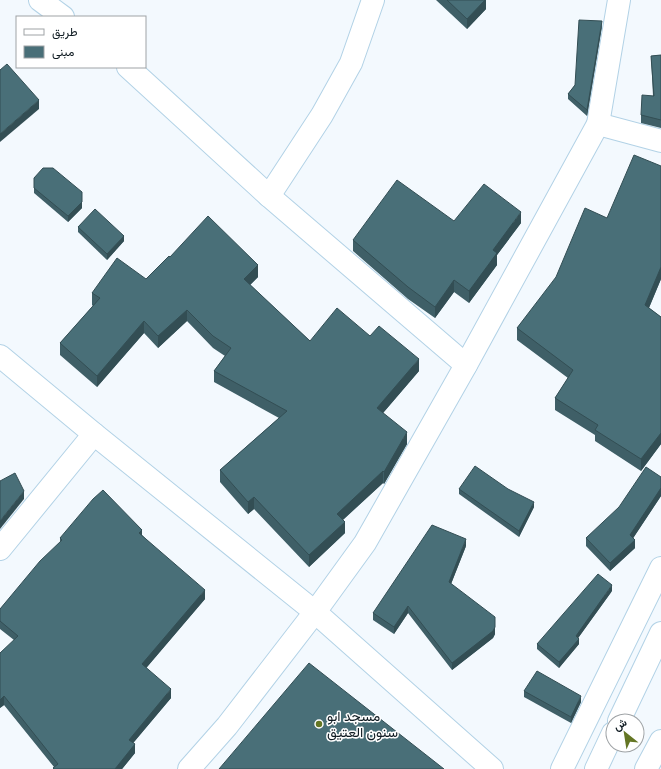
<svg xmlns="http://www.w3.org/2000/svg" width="661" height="769" font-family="Karla,Vazirmatn,sans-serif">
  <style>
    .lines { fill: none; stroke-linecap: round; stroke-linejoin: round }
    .minor-casing { stroke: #b2d2e6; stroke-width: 24 }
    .minor { stroke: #fff; stroke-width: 22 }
    .wall { fill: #3f5f67 }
    .shaded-wall { fill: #334e54 }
    .building { fill: #496f78; stroke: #334e54 }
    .poi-dot { fill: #647624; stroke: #fff; stroke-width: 1.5 }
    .labels { text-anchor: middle; stroke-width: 3; stroke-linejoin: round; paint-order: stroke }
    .poi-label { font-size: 14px; fill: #0e1a21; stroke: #fff; text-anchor: start }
  </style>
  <rect width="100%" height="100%" fill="#f3f9fe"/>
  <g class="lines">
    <defs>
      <g id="minor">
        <path d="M40,0L63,17"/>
        <path d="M128,67L269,196L466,365"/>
        <path d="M598,124L661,141"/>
        <path d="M269,196L322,115L351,63L373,0"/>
        <path d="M0,356L94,434L315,612L492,769"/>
        <path d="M0,549L94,434"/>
        <path d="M619,721L661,633"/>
        <path d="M189,769L227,726L315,612L365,543L466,365L598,124L619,0"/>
        <path d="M562,769L661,568"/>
        <path d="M596,769L613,733"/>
        <path d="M646,769L661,741"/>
      </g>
    </defs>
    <use href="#minor" class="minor-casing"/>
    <use href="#minor" class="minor"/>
  </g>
  <g class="wall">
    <path d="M436,0H486V9L467,29Z"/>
    <path d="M602,26L587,116L568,99V94L575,85Z"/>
    <path d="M661,55V128L641,123V115L653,96L651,56Z"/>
    <path d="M661,166V279L649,308L661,317V444L641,471L595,441V435L555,410V398L568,378L517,340V328L607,218Z"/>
    <path d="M34,178L82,208L68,222L34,193Z"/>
    <path d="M454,221L521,223L497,255V265L469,303L454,292L435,318L408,299L353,251V240Z"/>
    <path d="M78,227L124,241L107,260L78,232Z"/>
    <path d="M170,257L258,277L250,285L310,341L370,336L419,371L383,413L407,444L384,484L383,483L343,520L345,533L309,567L254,509L248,514L220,482V470L279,418L214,382V371L225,356L213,348L187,321L158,348L144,333L97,387L60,355V343L93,306L92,305V293L146,279Z"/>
    <path d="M661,477V496L633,538L635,548L610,571L586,546V538Z"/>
    <path d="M459,489H508L534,507L519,537L459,494Z"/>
    <path d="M142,535L205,599L146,668L171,698L133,743L135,753L122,769H53L54,767L4,705L0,708L14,640L0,629V609L60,542V538Z"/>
    <path d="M466,546L451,584L495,634L493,638L452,670L408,613L394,634L373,620V613Z"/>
    <path d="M612,591L578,638L579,644L559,668L537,649V644Z"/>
    <path d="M524,691L581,702L571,723L524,697Z"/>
  </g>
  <g class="shaded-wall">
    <path d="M485,0H486V9L467,29V19Z"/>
    <path d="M602,21V26L587,116V110Z"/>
    <path d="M39,100V109L0,142V134Z"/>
    <path d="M82,202V208L68,222V216Z"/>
    <path d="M521,212V223L497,255V265L469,303V291L493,250Z"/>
    <path d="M124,236V241L107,260V254Z"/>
    <path d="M258,265V277L244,291V279Z"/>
    <path d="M661,267V279L645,317V305Z"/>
    <path d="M454,280V292L435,318V307Z"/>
    <path d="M187,310V321L158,348V336Z"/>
    <path d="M144,321V333L97,387V376Z"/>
    <path d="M419,359V371L377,420V408Z"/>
    <path d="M407,432V444L384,484V472Z"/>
    <path d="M661,433V444L641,471V459Z"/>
    <path d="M383,471V483L337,525V514Z"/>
    <path d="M661,488V496L630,543V535Z"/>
    <path d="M24,491V499L0,529V521Z"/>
    <path d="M254,497V509L248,514V502Z"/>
    <path d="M534,502V507L519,537V531Z"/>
    <path d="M345,522V533L309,567V555Z"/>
    <path d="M142,530V538L139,533Z"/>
    <path d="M466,539V546L449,589V582Z"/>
    <path d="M635,540V548L610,571V563Z"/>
    <path d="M612,585V591L576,641V636Z"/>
    <path d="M205,590V599L142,673V664Z"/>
    <path d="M408,606V613L394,634V627Z"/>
    <path d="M495,627V634L493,638L452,670V663Z"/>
    <path d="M579,639V644L559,668V662Z"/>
    <path d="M171,689V698L129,748V740Z"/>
    <path d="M4,696V705L0,708V700Z"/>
    <path d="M581,696V702L571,723V717Z"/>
    <path d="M135,744V753L122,769H115Z"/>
  </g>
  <g class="building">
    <path d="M447,0H485L467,19Z"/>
    <path d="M579,20L602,21L587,110L568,94L575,85Z"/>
    <path d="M661,55V120L641,115L642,95L654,96L651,56Z"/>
    <path d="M7,64L39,100L0,134V70Z"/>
    <path d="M634,155L661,166V267L645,305L661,317V433L641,459L595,430L598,425L555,398L573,370L517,328L556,277L585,208L607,218Z"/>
    <path d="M43,168H53L82,192V202L68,216L34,188V178Z"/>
    <path d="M397,180L454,221L484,184L521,212L493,250L497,253L469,291L454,280L435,307L408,287L353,240Z"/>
    <path d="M95,209L124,236L107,254L78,227Z"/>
    <path d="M208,216L258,265L244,279L310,341L337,308L370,336L379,326L419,359L377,408L407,432L384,472L383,471L337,514L345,522L309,555L254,497L248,502L220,470L287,411L214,371L231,348L213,336L187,310L158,336L144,321L97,376L60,343L100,298L92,293L117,258L146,279L169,256L170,257Z"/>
    <path d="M475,466L508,489L534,502L519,531L459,489Z"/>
    <path d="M646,467L661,477V488L630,535L635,540L610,563L586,538L619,507Z"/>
    <path d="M15,473L24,491L0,521V481Z"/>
    <path d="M103,490L142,530L139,533L205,590L142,664L171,689L129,740L135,744L115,769H54L53,768L58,764L4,696L0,700V653L18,636L0,621V609L40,561L62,540L60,538L93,499Z"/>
    <path d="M432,525L466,539L449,582L495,617V627L493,631L452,663L408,606L394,627L373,613Z"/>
    <path d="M598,574L612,585L576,636L579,639L559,662L537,644Z"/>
    <path d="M309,663L444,769H219Z"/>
    <path d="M537,671L581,696L571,717L524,691Z"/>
  </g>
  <circle class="poi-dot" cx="319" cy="724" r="4"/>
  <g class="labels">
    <g class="poi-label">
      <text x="327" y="721">مسجد ابو<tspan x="327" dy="16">سنون العتيق</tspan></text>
    </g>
  </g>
  <rect x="16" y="16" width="130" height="52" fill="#ffffff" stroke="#9fa3a6"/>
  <rect x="24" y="29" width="20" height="6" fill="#ffffff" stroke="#9fa3a6"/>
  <text x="52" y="36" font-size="12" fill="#0e1a21">طريق</text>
  <rect x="24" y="46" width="20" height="12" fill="#496f78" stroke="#9fa3a6"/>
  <text x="52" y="56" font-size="12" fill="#0e1a21">مبنى</text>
  <g transform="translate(625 733) rotate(330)"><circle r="19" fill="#ffffff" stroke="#9fa3a6"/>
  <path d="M0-3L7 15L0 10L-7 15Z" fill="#647624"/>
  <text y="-6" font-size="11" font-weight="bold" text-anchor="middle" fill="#0e1a21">ش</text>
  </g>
</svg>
